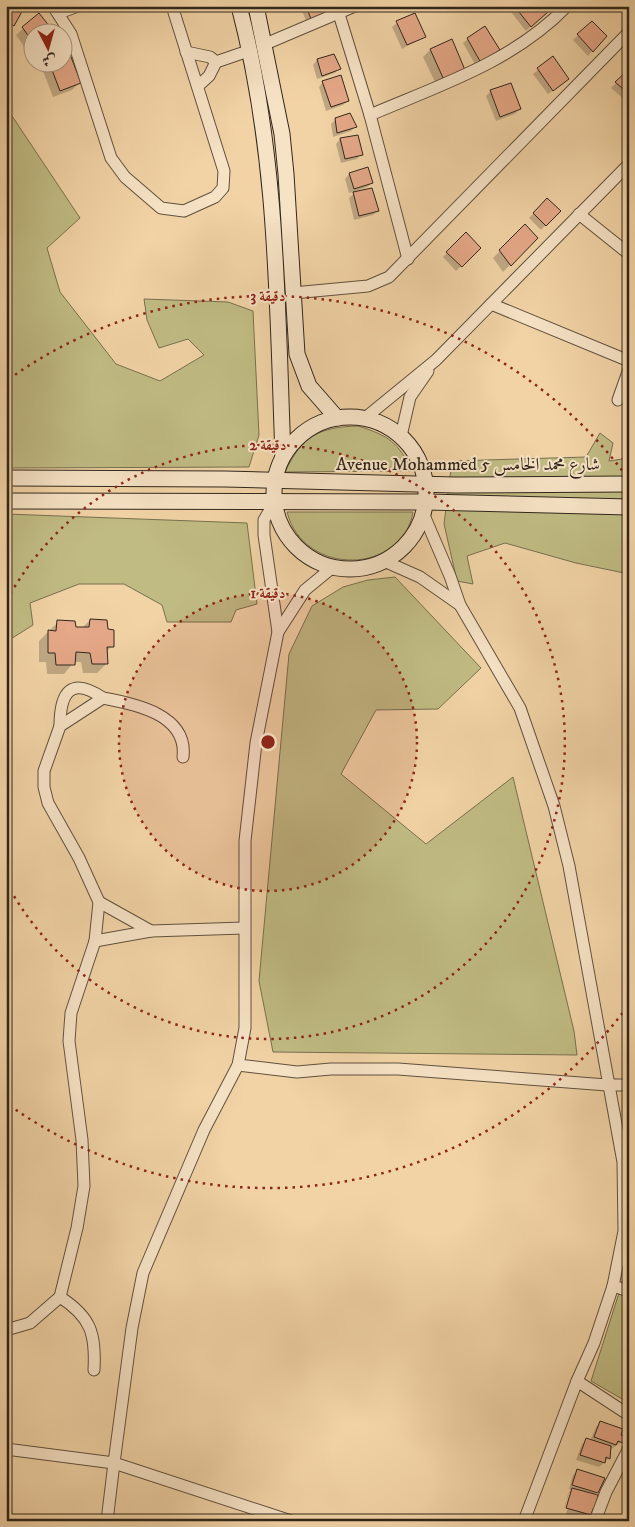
<svg xmlns="http://www.w3.org/2000/svg" width="635" height="1527" font-family="'IM FELL DW Pica',Amiri,serif">
  <style>
    .green { fill: #c0bb83; stroke: #78704f }
    .shadow { fill: #0003 }
    .building { fill: #e5a888; stroke: #30261b }
    .lines { fill: none; stroke-linecap: round; stroke-linejoin: round }
    .street-casing { stroke: #60513e; stroke-width: 13 }
    .secondary-casing { stroke: #30261b; stroke-width: 17 }
    .street { stroke: #f6e2c5; stroke-width: 11 }
    .secondary { stroke: #f6e2c5; stroke-width: 15 }
    .ring { fill: none; stroke: #8f2418; stroke-width: 2.5; stroke-dasharray: 2.5 5 }
    .labels { text-anchor: middle; stroke-width: 4; stroke-linejoin: round; paint-order: stroke }
    .street-label { font-size: 18px; fill: #30261b; stroke: #f6e2c5 }
    .centre { fill: #8f2418; stroke: #f6e2c5; stroke-width: 2.5 }
    .ring-label { font-size: 15px; text-anchor: middle; font-weight: bold; fill: #8f2418; stroke: #f6e2c5; stroke-width: 4; stroke-linejoin: round; paint-order: stroke }
  </style>
  <rect width="100%" height="100%" fill="#f1d3a6"/>
  <filter id="stains"><feTurbulence type="fractalNoise" baseFrequency=".004" numOctaves="4"/><feColorMatrix values="0 0 0 0 .2 0 0 0 0 .09 0 0 0 0 .02 0 0 0 .5 -.17"/></filter>
  <radialGradient id="worn" r=".72"><stop offset=".6" stop-color="#630" stop-opacity="0"/><stop offset="1" stop-color="#630" stop-opacity=".3"/></radialGradient>
  <g class="green">
    <path d="M6,107L80,218L47,248L60,292L116,364L160,381L204,355L188,339L159,348L147,320L144,299L228,302L253,311L259,435L249,467L6,468Z"/>
    <path d="M358,426C390,436 397,442 413,471L285,472C302,436 319,427 358,426Z"/>
    <path d="M600,433L613,443L609,461L622,459L629,450V574L576,563L505,543L467,556L473,584L457,581L444,524L452,461L586,457Z"/>
    <path d="M287,512H413C403,574 304,578 287,512Z"/>
    <path d="M6,514L247,523L257,604L236,610L231,622H167L162,605L124,584H79L30,603L33,625L6,642Z"/>
    <path d="M395,577L481,668L438,709L376,710L341,774L426,844L513,777L574,1031L577,1055L273,1052L259,981L289,654L312,606L343,587L368,580Z"/>
    <path d="M629,1179V1403L591,1381L625,1274Z"/>
  </g>
  <g class="shadow">
    <path d="M6,6H24L13,25L6,32Z"/>
    <path d="M300,6H324L307,23Z"/>
    <path d="M517,6H541L546,12L526,31L511,12Z"/>
    <path d="M39,15L52,32H32V58L16,35Z"/>
    <path d="M592,22L605,36L588,56L573,40Z"/>
    <path d="M397,23L425,36L402,49L392,27Z"/>
    <path d="M468,39L499,50L476,66L463,43Z"/>
    <path d="M451,41L457,76L437,86L423,57L430,50Z"/>
    <path d="M334,55L339,68L335,73L317,79L313,65L317,60Z"/>
    <path d="M553,58L568,79L548,94L533,74Z"/>
    <path d="M45,62H62L79,83L72,90L53,97L41,66Z"/>
    <path d="M628,72L629,97L625,100L611,88Z"/>
    <path d="M323,82L348,101L343,105L326,111L319,87Z"/>
    <path d="M491,91L519,109L515,114L496,121L486,96Z"/>
    <path d="M336,119L356,126L351,131L333,137L331,124Z"/>
    <path d="M340,139L361,154L357,159L341,163L336,144Z"/>
    <path d="M349,174L372,183L367,187L357,191L378,211L373,215L354,220L349,198L357,191L349,193L345,179Z"/>
    <path d="M547,200L559,211L541,230L529,218Z"/>
    <path d="M525,226L536,238L503,272L493,258Z"/>
    <path d="M466,234L480,248L456,271L443,257Z"/>
    <path d="M90,620L112,646L106,652L107,663L97,673H83L81,662H74L64,674H47L46,662H39V641L58,622L75,628H82Z"/>
    <path d="M600,1423L619,1436L622,1442L611,1449L609,1458L599,1467L576,1460L582,1444L586,1440L590,1441L596,1427Z"/>
    <path d="M578,1471L597,1492L594,1495L596,1496L593,1514L586,1519L570,1515L574,1521H563L569,1515L566,1514L572,1493H569L563,1513L568,1494L571,1490L569,1489L573,1475Z"/>
  </g>
  <g class="building">
    <path d="M6,6H25L14,26L6,20Z"/>
    <path d="M306,6H326L328,12L311,19Z"/>
    <path d="M543,6L548,12L531,27L515,7Z"/>
    <path d="M39,13L54,32H32V41L22,27Z"/>
    <path d="M415,13L426,37L407,45L396,21Z"/>
    <path d="M592,21L607,36L593,52L577,34Z"/>
    <path d="M485,26L500,50L481,63L467,38Z"/>
    <path d="M452,39L465,70L444,80L430,49Z"/>
    <path d="M68,49L81,83L60,91L49,62H62V51Z"/>
    <path d="M334,54L341,69L322,76L317,59Z"/>
    <path d="M553,56L569,79L553,91L537,68Z"/>
    <path d="M628,70H629V94L615,82Z"/>
    <path d="M341,75L349,101L331,107L322,81Z"/>
    <path d="M511,83L521,109L500,117L490,90Z"/>
    <path d="M350,113L357,127L337,133L335,118Z"/>
    <path d="M358,135L363,155L345,159L340,138Z"/>
    <path d="M368,167L373,183L354,189L349,173Z"/>
    <path d="M372,188L379,211L359,216L353,192Z"/>
    <path d="M547,198L561,211L546,226L533,213Z"/>
    <path d="M525,224L538,238L511,266L499,250Z"/>
    <path d="M466,232L481,248L462,267L446,252Z"/>
    <path d="M90,619L107,620L108,629L114,630V647H107L108,664H92L90,653L76,652L75,665H56L55,653H48V630L56,631L57,620L75,621L76,627H89Z"/>
    <path d="M600,1421L623,1429L621,1435L625,1436L623,1443L618,1441L616,1445L594,1437Z"/>
    <path d="M586,1438L611,1446L610,1459L606,1457L605,1463L580,1455Z"/>
    <path d="M577,1469L605,1478L598,1493L572,1485Z"/>
    <path d="M572,1488L598,1495L596,1504L599,1510L593,1509L591,1515L566,1508Z"/>
    <path d="M568,1515L577,1518L576,1521H565Z"/>
  </g>
  <g class="lines">
    <defs>
      <g id="street">
        <path d="M53,6L71,34L111,158L125,177L161,208L184,211L215,197L223,188L224,171L172,6"/>
        <path d="M59,13L78,6"/>
        <path d="M339,14L370,115L408,259"/>
        <path d="M263,45L355,6"/>
        <path d="M186,52L210,57L216,62"/>
        <path d="M216,62L251,50"/>
        <path d="M198,86L209,76L216,62"/>
        <path d="M370,115C440,85 513,62 567,6"/>
        <path d="M579,214L629,254"/>
        <path d="M293,293L368,286L389,277L629,32"/>
        <path d="M491,304L629,361"/>
        <path d="M618,400L629,369"/>
        <path d="M365,418L436,360L629,164"/>
        <path d="M401,436L410,397L428,371"/>
        <path d="M423,513L450,576L460,605L520,708L554,806L569,866L623,1162L624,1231L613,1286L594,1343L577,1381L524,1521"/>
        <path d="M384,561L420,577L460,605"/>
        <path d="M278,632L305,590L333,567"/>
        <path d="M60,726C60,692 71,676 103,698"/>
        <path d="M99,902L151,931L244,928"/>
        <path d="M95,941L151,931"/>
        <path d="M238,1065L297,1072L331,1069H398L607,1085H629"/>
        <path d="M613,1286L629,1291"/>
        <path d="M60,1297C91,1317 96,1334 94,1370"/>
        <path d="M6,1330L30,1323L60,1297L77,1228L84,1186L82,1140L69,1041L71,1013L95,941L99,902L79,858L48,803L44,787V771L60,726L103,698C136,704 188,715 183,757"/>
        <path d="M577,1381L629,1415"/>
        <path d="M6,1449L114,1463L132,1328L143,1273L204,1130L238,1065L245,1028V841L256,743L278,632L264,535V520L274,503"/>
        <path d="M107,1521L114,1463L291,1521"/>
        <path d="M595,1521L606,1492L629,1448"/>
      </g>
      <g id="secondary">
        <path d="M239,6C278,155 277,303 283,456"/>
        <path d="M256,6L282,134L286,174L297,354L309,386L337,418"/>
        <circle cx="350" cy="493" r="76"/>
        <path d="M6,478L225,479L455,485L629,484"/>
        <path d="M6,501L426,502L629,507"/>
      </g>
    </defs>
    <use href="#street" class="street-casing"/>
    <use href="#secondary" class="secondary-casing"/>
    <use href="#street" class="street"/>
    <use href="#secondary" class="secondary"/>
  </g>
  <circle cx="268" cy="742" r="149" fill="#8f2418" fill-opacity=".12"/>
  <g class="ring">
    <circle cx="268" cy="742" r="149"/>
    <path d="M7 600A297 297 0 1 1 7 884"/>
    <path d="M627 1007A446 446 0 0 1 9 1105M9 379A446 446 0 0 1 627 477"/>
  </g>
  <g class="labels">
    <g class="street-label">
      <text x="468" y="470">Avenue Mohammed 5 شارع محمد الخامس</text>
    </g>
  </g>
  <circle cx="268" cy="742" r="8" class="centre"/>
  <g class="ring-label">
    <text x="268" y="301">3 دقيقة</text>
    <text x="268" y="450">2 دقيقة</text>
    <text x="268" y="598">1 دقيقة</text>
  </g>
  <rect width="635" height="1527" fill="none" stroke="#f1d3a6" stroke-width="25"/>
  <rect x="8" y="8" width="620" height="1512" fill="none" stroke="#30261b" stroke-width="2.5"/>
  <rect x="12" y="12" width="610" height="1502" fill="none" stroke="#30261b"/>
  <g transform="translate(48 48) rotate(174)"><circle r="24" fill="#f6e2c5" stroke="#a79781"/>
  <path d="M0-4L9 19L0 12L-9 19Z" fill="#8f2418"/>
  <text y="-8" font-size="14" font-weight="bold" text-anchor="middle" fill="#30261b">ش</text>
  </g>
  <rect width="100%" height="100%" filter="url(#stains)"/>
  <rect width="100%" height="100%" fill="url(#worn)"/>
</svg>
